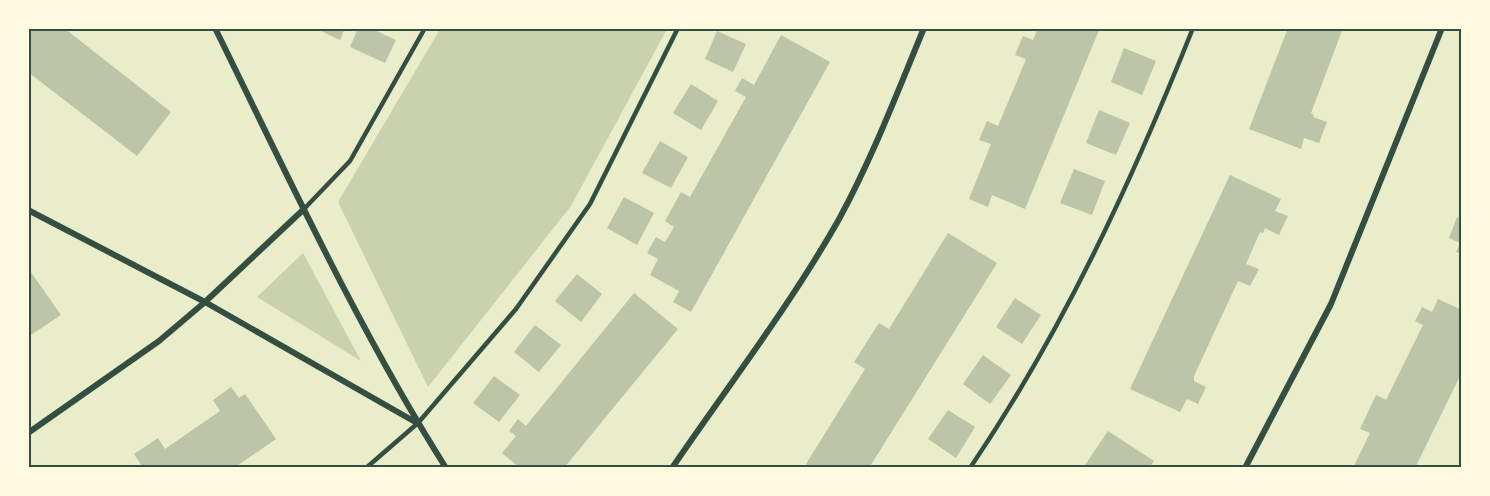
<svg xmlns="http://www.w3.org/2000/svg" width="1490" height="496" font-family="'Roboto Serif',serif">
  <style>
    .green { fill: #cad2ad }
    .building { fill: #bcc5a7 }
    .lines { fill: none; stroke-linecap: round; stroke-linejoin: round }
    .service { stroke: #344e41; stroke-width: 4.5 }
    .minor { stroke: #344e41; stroke-width: 6 }
    .neatline { fill: none; stroke: #344e41; stroke-width: 2 }
  </style>
  <rect width="100%" height="100%" fill="#e9edc9"/>
  <g class="green">
    <path d="M440,29H667L571,206L428,387L338,202Z"/>
    <path d="M303,253L361,361L257,297Z"/>
  </g>
  <g class="building">
    <path d="M28,28H64L171,112L137,156L28,72Z"/>
    <path d="M315,28H345L340,40Z"/>
    <path d="M358,28H370L396,40L385,63L350,47Z"/>
    <path d="M1038,28H1100L1025,209L992,195L988,207L969,199L991,144L979,140L987,121L998,126L1026,59L1015,55L1023,36L1033,40Z"/>
    <path d="M1288,28H1343L1311,113L1314,115L1313,117L1327,122L1319,143L1304,138L1301,149L1249,129Z"/>
    <path d="M717,31L746,44L733,72L705,59Z"/>
    <path d="M781,35L830,62L691,312L673,302L679,291L650,275L658,259L647,253L656,237L665,242L674,227L665,221L681,192L690,197L746,97L735,91L742,78L754,85Z"/>
    <path d="M1124,48L1156,61L1142,95L1111,82Z"/>
    <path d="M691,84L718,101L701,130L673,113Z"/>
    <path d="M1099,110L1130,123L1116,155L1086,143Z"/>
    <path d="M660,141L688,157L671,188L642,173Z"/>
    <path d="M1074,169L1105,181L1092,215L1060,203Z"/>
    <path d="M1230,175L1281,199L1275,211L1288,216L1279,235L1265,228L1263,233L1260,232L1246,264L1259,269L1250,286L1238,281L1194,376V381L1206,387L1198,404L1187,399L1180,412L1130,389Z"/>
    <path d="M624,197L654,213L637,245L607,228Z"/>
    <path d="M1457,217L1462,219V254L1456,252L1460,243L1449,238Z"/>
    <path d="M948,233L997,263L869,468H812L806,464L865,369L854,362L879,323L889,329Z"/>
    <path d="M28,268L61,315L28,337Z"/>
    <path d="M577,274L602,294L581,322L555,301Z"/>
    <path d="M634,293L678,329L564,468H520L502,453L516,436L509,431L518,419L526,426Z"/>
    <path d="M1015,298L1041,315L1022,344L996,327Z"/>
    <path d="M1438,299L1462,310V372L1415,468H1353L1370,433L1360,429L1376,395L1386,400L1423,325L1415,321L1422,307L1432,312Z"/>
    <path d="M535,325L561,345L539,372L514,352Z"/>
    <path d="M983,355L1011,375L990,404L963,384Z"/>
    <path d="M494,376L520,395L499,422L473,403Z"/>
    <path d="M231,387L239,398L245,394L276,439L234,468H137L141,465L134,454L158,438L165,449L220,411L213,400Z"/>
    <path d="M948,410L975,427L956,458L928,439Z"/>
    <path d="M1108,431L1154,461L1149,468H1083Z"/>
  </g>
  <g class="lines">
    <g class="service">
      <path d="M304,209L350,161L425,28"/>
      <path d="M366,468L418,423L516,309L590,204L678,28"/>
      <path d="M970,468C1063,331 1132,181 1193,28"/>
    </g>
    <g class="minor">
      <path d="M215,28C288,176 358,329 446,468"/>
      <path d="M28,210L205,302L417,423"/>
      <path d="M28,433L159,341L205,302L304,209"/>
      <path d="M672,468C728,386 789,307 838,221C872,159 897,93 924,28"/>
      <path d="M1245,468L1331,304L1442,28"/>
    </g>
  </g>
  <rect width="1490" height="496" fill="none" stroke="#fefae0" stroke-width="60"/>
  <rect x="30" y="30" width="1430" height="436" class="neatline"/>
</svg>
